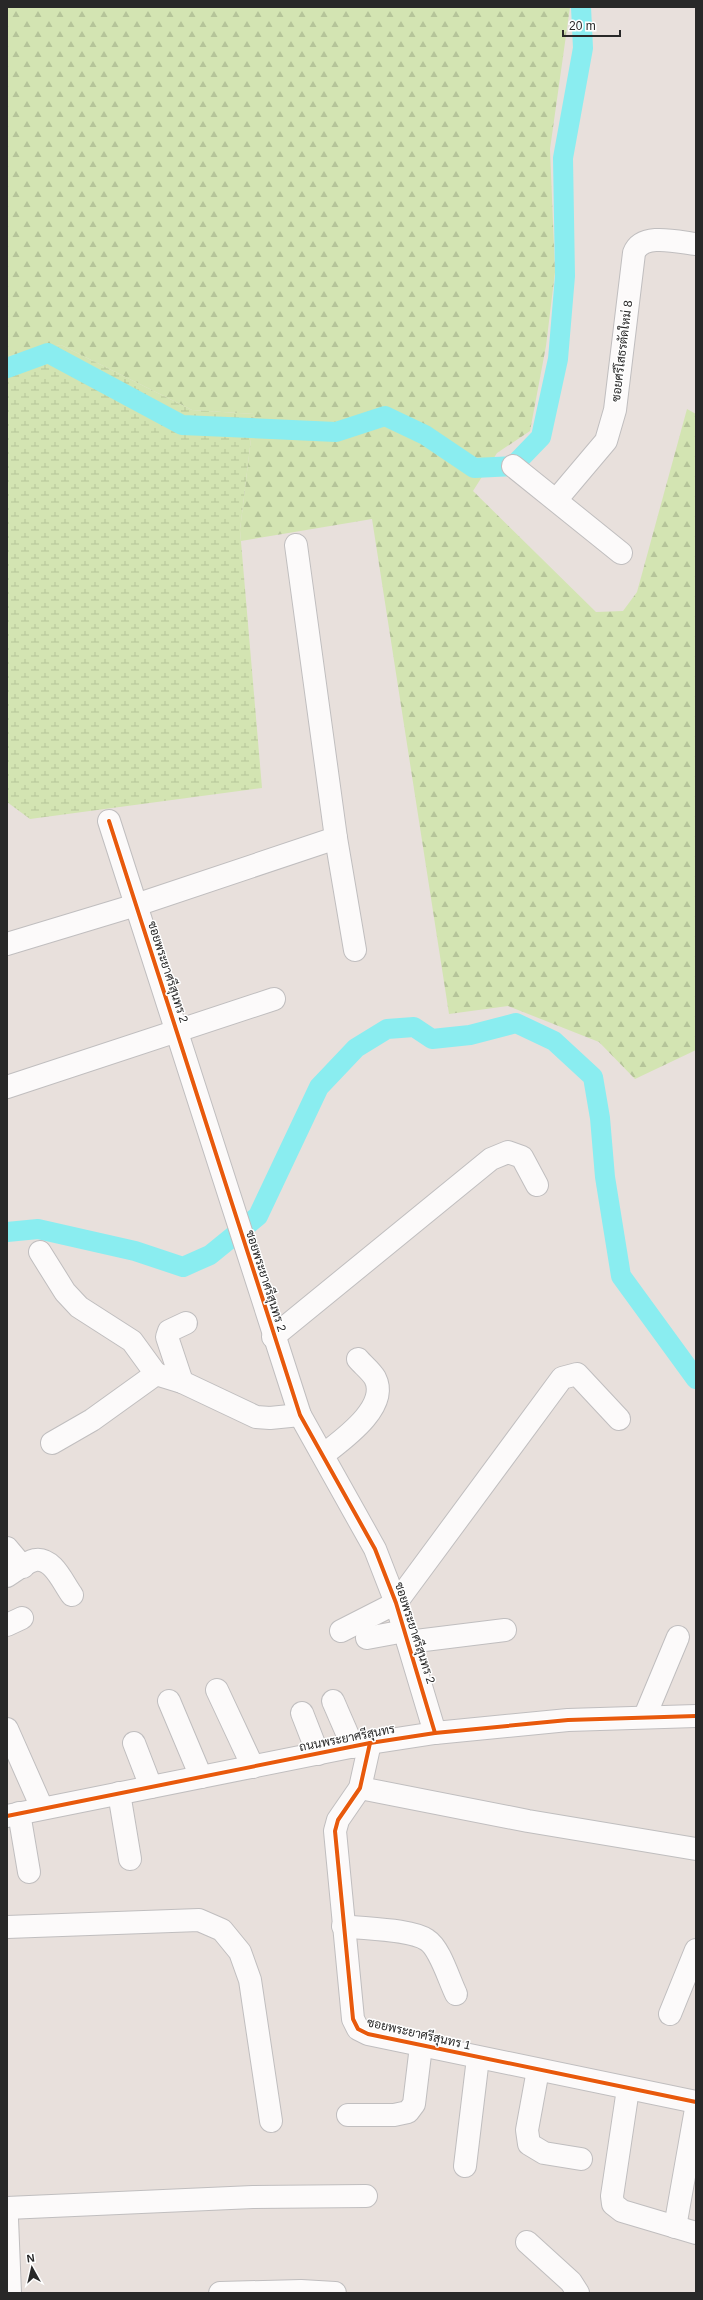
<svg xmlns="http://www.w3.org/2000/svg" width="703" height="2300" font-family="Helvetica,Sarabun,sans-serif">
  <style>
    .forest { fill: url(#forest-firs) }
    .wetland { fill: url(#wetland-marsh) }
    .lines { fill: none; stroke-linecap: round; stroke-linejoin: round }
    .canal { stroke: #8aedf0; stroke-width: 20 }
    .minor-casing { stroke: #c0bebf; stroke-width: 24 }
    .minor { stroke: #fcfafa; stroke-width: 22 }
    .cycleway-casing { stroke: #fff; stroke-width: 6 }
    .cycleway { stroke: #e8590c; stroke-width: 4 }
    .labels { text-anchor: middle; stroke-width: 3; stroke-linejoin: round; paint-order: stroke }
    .street-label { font-size: 12px; fill: #282828; stroke: #fff }
  </style>
  <defs>
    <pattern id="forest-firs" width="22" height="20" patternUnits="userSpaceOnUse"><rect width="22" height="20" fill="#d3e4b2"/><path d="M5 1l3.5 6h-7zM16 11l3.5 6h-7z" fill="#b5c499"/></pattern>
    <pattern id="wetland-marsh" width="20" height="14" patternUnits="userSpaceOnUse"><rect width="20" height="14" fill="#d3e4b2"/><path d="M1 5h8M5 5V1M11 12h8M15 12V8" fill="none" stroke="#b5c499"/></pattern>
  </defs>
  <rect width="100%" height="100%" fill="#e8e0dc"/>
  <path class="forest" d="M7,7H570L550,149L555,272L546,346L530,431L497,453L473,491L596,612L623,611L637,592L687,409L696,414V1050L635,1079L599,1042L508,1006L449,1014L372,519L241,541L240,530L254,414L192,410L61,345L7,356Z"/>
  <path class="wetland" d="M61,345L192,410L254,414L240,530L262,788L30,819L7,802V356Z"/>
  <g class="lines">
    <g class="canal">
      <path d="M7,368L48,353L182,425L336,432L385,416L425,435L474,468L513,466L541,437L558,359L565,276L563,158L583,48L581,7"/>
      <path d="M7,1232L38,1229L135,1251L183,1267L210,1255L258,1216L319,1087L356,1048L387,1029L414,1027L432,1039L470,1035L516,1023L554,1041L593,1077L600,1118L605,1177L621,1276L696,1379"/>
    </g>
    <defs>
      <g id="minor">
        <path d="M513,466L621,553"/>
        <path d="M557,499L606,441L615,410L634,253C642,232 678,242 696,244"/>
        <path d="M296,545L336,838L355,950"/>
        <path d="M109,821L300,1415L375,1549L396,1603L435,1733"/>
        <path d="M7,944L136,905L336,838"/>
        <path d="M7,1087L274,999"/>
        <path d="M40,1252L65,1292L79,1307L132,1341L156,1374"/>
        <path d="M273,1337L491,1159L508,1152L522,1157L537,1185"/>
        <path d="M182,1382L167,1337L169,1331L186,1323"/>
        <path d="M52,1443L92,1420L156,1374L182,1382L256,1417L270,1418L300,1415"/>
        <path d="M323,1455C342,1440 390,1407 375,1378C371,1371 363,1365 358,1359"/>
        <path d="M7,1548L23,1567"/>
        <path d="M7,1576C15,1571 26,1562 35,1560C53,1557 63,1583 72,1595"/>
        <path d="M7,1625L22,1618"/>
        <path d="M341,1631L396,1603L562,1378L577,1374L619,1419"/>
        <path d="M367,1638L405,1631"/>
        <path d="M408,1642L505,1630"/>
        <path d="M217,1690L253,1767"/>
        <path d="M169,1701L201,1777"/>
        <path d="M333,1701L353,1747"/>
        <path d="M302,1713L318,1754"/>
        <path d="M645,1716L678,1637"/>
        <path d="M7,1729L42,1808"/>
        <path d="M134,1743L151,1787"/>
        <path d="M370,1743L360,1788L338,1820L335,1831L353,2019L358,2029L368,2034L696,2102"/>
        <path d="M360,1788L528,1821L696,1849"/>
        <path d="M119,1793L130,1859"/>
        <path d="M19,1813L29,1872"/>
        <path d="M7,1816L370,1743L435,1733L568,1720L696,1716"/>
        <path d="M343,1926C364,1929 411,1929 427,1940C440,1948 449,1980 456,1994"/>
        <path d="M7,1927L199,1920L222,1930L240,1952L250,1980L271,2121"/>
        <path d="M670,2014L696,1950"/>
        <path d="M538,2070L527,2130L529,2144L544,2153L581,2159"/>
        <path d="M628,2089L612,2196L613,2204L622,2211L696,2233"/>
        <path d="M348,2115H394L408,2112L414,2104L421,2046"/>
        <path d="M465,2166L478,2058"/>
        <path d="M7,2208L253,2197L366,2196"/>
        <path d="M7,2219L10,2293"/>
        <path d="M675,2227L696,2109"/>
        <path d="M527,2242L571,2282L578,2293"/>
        <path d="M220,2293L301,2291L335,2293"/>
      </g>
    </defs>
    <use href="#minor" class="minor-casing"/>
    <use href="#minor" class="minor"/>
    <defs>
      <g id="cycleway">
        <path d="M109,821L300,1415L375,1549L396,1603L435,1733"/>
        <path d="M370,1743L360,1788L338,1820L335,1831L353,2019L358,2029L368,2034L696,2102"/>
        <path d="M7,1816L370,1743L435,1733L568,1720L696,1716"/>
      </g>
    </defs>
    <use href="#cycleway" class="cycleway-casing"/>
    <use href="#cycleway" class="cycleway"/>
  </g>
  <g class="labels">
    <g class="street-label">
      <text transform="translate(622 351) rotate(-83)" y="4">ซอยศรีโสธรตัดใหม่ 8</text>
      <text transform="translate(168 972) rotate(72)" y="4">ซอยพระยาศรีสุนทร 2</text>
      <text transform="translate(266 1281) rotate(72)" y="4">ซอยพระยาศรีสุนทร 2</text>
      <text transform="translate(415 1633) rotate(72)" y="4">ซอยพระยาศรีสุนทร 2</text>
      <text transform="translate(347 1738) rotate(-11)" y="4">ถนนพระยาศรีสุนทร</text>
      <text transform="translate(419 2034) rotate(13)" y="4">ซอยพระยาศรีสุนทร 1</text>
    </g>
  </g>
  <rect width="703" height="2300" fill="none" stroke="#282828" stroke-width="16"/>
  <g transform="translate(32 2268) rotate(352)" stroke="#ffffff" stroke-width="3" paint-order="stroke">
  <path d="M0-3L7 15L0 10L-7 15Z" fill="#282828"/>
  <text y="-6" font-size="11" font-weight="bold" text-anchor="middle" fill="#282828">N</text>
  </g>
  <path d="M563 30v6h57v-6" fill="none" stroke="#282828" stroke-width="2"/>
  <text x="569" y="30" font-size="12" fill="#282828" stroke="#ffffff" stroke-width="3" paint-order="stroke">20 m</text>
</svg>
